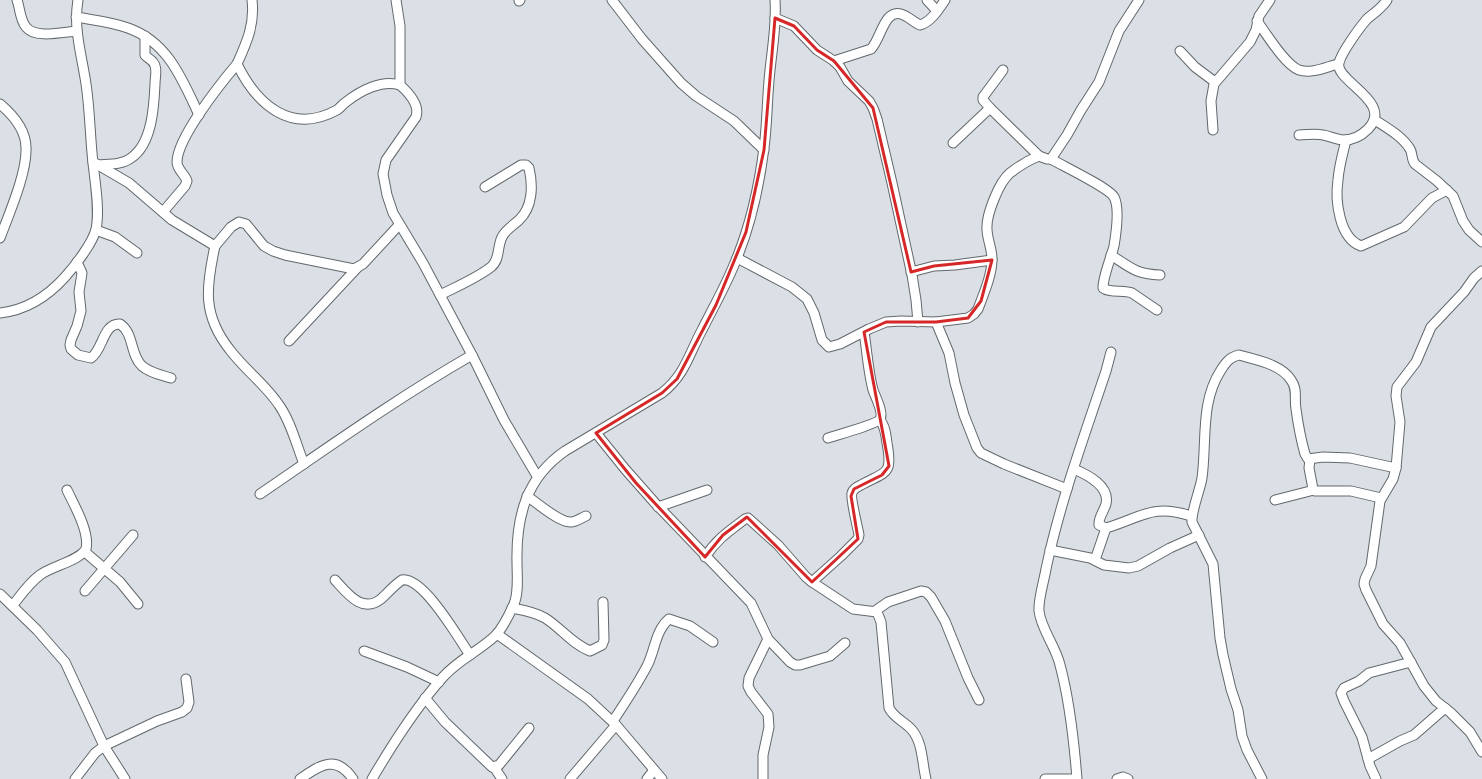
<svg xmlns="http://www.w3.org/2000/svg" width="1482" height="779" font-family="'Fira Sans Condensed',sans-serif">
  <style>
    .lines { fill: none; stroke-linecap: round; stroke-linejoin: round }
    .minor-casing { stroke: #62686c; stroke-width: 11 }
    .minor { stroke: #fff; stroke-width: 9 }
    .marked { fill: none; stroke: #d62828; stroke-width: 3; stroke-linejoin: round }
  </style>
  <rect width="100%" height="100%" fill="#dae0e5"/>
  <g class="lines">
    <defs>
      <g id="minor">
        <path d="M17,0C20,8 20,20 26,27C35,39 63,32 77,31"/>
        <path d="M252,0C255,24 247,42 237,64C257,105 291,135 337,110C340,108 343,104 346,102C360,91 382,79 400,85C409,93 420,105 416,117L386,160L383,174L387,195L393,213L423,263L472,355L504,420L537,476"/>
        <path d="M396,0L400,26V85"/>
        <path d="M612,0L642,39L681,83L696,96L734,121L764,150"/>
        <path d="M927,0L937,11"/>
        <path d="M1139,0L1119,31L1099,82L1081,110L1067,135L1051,159C1063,166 1109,188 1114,197C1120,208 1116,234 1114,246C1111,258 1103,276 1103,288C1109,293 1124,290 1132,293L1157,310"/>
        <path d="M519,1L520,0"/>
        <path d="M76,17C93,20 112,22 128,28C168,42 182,79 199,115"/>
        <path d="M775,18L794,26L817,50L834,61L840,67L848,81L869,101L873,108L877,119L892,183L912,275L916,300L918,322"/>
        <path d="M1257,21C1266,33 1285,65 1299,70C1312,74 1326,67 1338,64"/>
        <path d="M1180,51L1195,67L1215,82"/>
        <path d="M834,61L871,49C881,39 884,9 901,14C908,16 913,22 920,25C931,22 939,9 945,0"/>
        <path d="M0,104C13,115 26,131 26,148C27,173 9,214 0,238"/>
        <path d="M990,108L983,100V97L1003,70"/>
        <path d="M1375,120C1387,128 1402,136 1410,149C1413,154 1411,159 1415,164L1437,181L1453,196L1463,221L1469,230L1482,242"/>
        <path d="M1213,130L1211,101L1214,84L1250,42L1256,30L1259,16L1270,0"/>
        <path d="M1299,135C1307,135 1315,133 1323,135C1330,136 1336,140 1344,140C1354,140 1361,136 1368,129C1395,102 1334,81 1339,63C1341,53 1360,27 1367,19C1374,13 1382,8 1387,0"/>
        <path d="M1346,140C1343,153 1339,166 1338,180C1335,200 1339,238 1361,246L1404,227L1432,198L1447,190"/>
        <path d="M953,143L990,108L1039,156"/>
        <path d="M93,162L129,183L172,220L215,246L231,227L239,222L246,224L264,246L273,251L285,255L354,269L363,264L399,225"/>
        <path d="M98,165C109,164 122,165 131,158C152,144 154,107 155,84C155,78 157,71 155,66C154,60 148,59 145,55V36"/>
        <path d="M163,212L185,186L187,181C185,174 177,170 177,162C177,138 221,83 237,64"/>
        <path d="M96,230L115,237L137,253"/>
        <path d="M215,246C206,287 202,315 230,350C245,370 265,384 279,405C291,422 296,444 304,464"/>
        <path d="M1111,255C1131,268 1136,274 1160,275"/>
        <path d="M737,258L792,287L807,299L814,313L822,340L829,347L840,344L869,329L886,322L901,321L936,322L968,318L974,314L978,309C984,293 992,275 992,259C992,248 987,239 987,229C986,215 999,182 1010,173C1019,166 1029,160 1039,156L1047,159H1051"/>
        <path d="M77,262L82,273L79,292L81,311L77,326L71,340L70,345L71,349L78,355L91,358C103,350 103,323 120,324C134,333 130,355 142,366C150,373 161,375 171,378"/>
        <path d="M1482,271L1474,278L1464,292L1431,327L1416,362L1397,387L1396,396L1400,422L1396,468L1393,479L1380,501L1371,566L1365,579L1364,584L1366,590L1383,624L1400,643L1424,686L1436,701L1450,712L1470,732L1482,752"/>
        <path d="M911,272L934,266L955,265L992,260"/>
        <path d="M440,295C456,287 477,278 491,267C500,260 497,247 502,237C506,229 514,225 519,220C533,207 533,185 529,168L526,165H521L485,187"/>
        <path d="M0,313C27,310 47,297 65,277C74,267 93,243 96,229C100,211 95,182 93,163C90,137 90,110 86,84C82,56 73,29 78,0"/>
        <path d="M936,322L949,353L955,383L964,415L977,448L981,453L1004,464L1067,489"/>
        <path d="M289,341L358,267"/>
        <path d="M596,433L625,469L655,503L751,603L768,639L790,662L795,665H800L830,656L845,643"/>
        <path d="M828,438C837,435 877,424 880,419C884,413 875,396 873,390C868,371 867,351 864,332"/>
        <path d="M1310,459L1309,468L1313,489L1315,491H1351L1381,498"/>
        <path d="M1074,469C1088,475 1110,486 1106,504C1104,511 1098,518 1099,525L1106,528C1141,518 1152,503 1191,516"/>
        <path d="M260,494C330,446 399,397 472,355"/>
        <path d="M527,496C537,503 560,523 571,522C576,522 581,518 586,516"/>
        <path d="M1275,500L1314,490"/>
        <path d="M658,507L707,490"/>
        <path d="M1050,550L1090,558L1104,565L1129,568L1138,566L1170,548L1199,535"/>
        <path d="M85,552L120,582L138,604"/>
        <path d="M705,557C718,538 728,532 745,519L748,518L778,545L806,577L812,582L853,609L877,612L881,622L889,708C894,718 905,722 912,730C923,743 922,763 926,779"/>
        <path d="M1095,560L1106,528"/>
        <path d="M335,580C347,593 362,614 381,599C388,593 394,585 402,580C423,576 459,639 470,655"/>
        <path d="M812,582L841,556L858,539L859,535C858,528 850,498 852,493C853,489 857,487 861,485C886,471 893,476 887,443C886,435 885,426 880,420"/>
        <path d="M85,591L133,535"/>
        <path d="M0,594L37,630L65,662L104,746L125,779"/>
        <path d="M13,605C21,595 29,583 40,575C52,566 79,561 86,549C90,532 74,505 67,490"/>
        <path d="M512,608C523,610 535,612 545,618C561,628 572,644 590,651L602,645L604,640L603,602"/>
        <path d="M875,611L888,602L921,591L926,592L931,597L945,621L968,678L979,700"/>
        <path d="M497,634L588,699L616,725L662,779"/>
        <path d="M364,651L407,667L439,682"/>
        <path d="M425,698L445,722L492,767L499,765L529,728"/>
        <path d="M613,721C625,703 637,685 647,666C655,651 655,631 669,619L690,626L713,642"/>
        <path d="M1368,759L1400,741L1414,735L1445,708"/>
        <path d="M494,767L502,779"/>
        <path d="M75,779L95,753L104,746L157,721L182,712L187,708L189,702L186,679"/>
        <path d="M300,779C320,765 336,754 353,779"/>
        <path d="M372,779C392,745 417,706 443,677C458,660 479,651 495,636C502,629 510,613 514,604C519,592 517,576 517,562C516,517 526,478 565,451L662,393C685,375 689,354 702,330C713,308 725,287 734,265C750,228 759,187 764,148C767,126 767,103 769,81C771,54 777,27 775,0"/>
        <path d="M570,779L616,725"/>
        <path d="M647,779L654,770"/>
        <path d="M763,779V755L769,727L768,714L751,692L748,686L749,678L768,639"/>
        <path d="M1045,779H1076"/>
        <path d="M1077,779C1074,741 1070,702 1060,665C1056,647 1041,629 1039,611C1038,600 1044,581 1046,569C1060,502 1084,437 1106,371L1111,352"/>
        <path d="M1117,779L1123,777L1128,779"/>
        <path d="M1262,779L1247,750L1242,736L1238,710L1231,689L1223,655L1220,638L1213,564L1192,522C1191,512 1200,490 1202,478C1207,441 1200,402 1221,370C1226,362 1230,357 1239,355C1256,360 1281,364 1291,380C1298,389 1294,399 1296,409C1298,424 1301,440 1305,454L1308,459L1323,457L1350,458L1396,468"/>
        <path d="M1376,779L1370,766L1362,737L1344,701L1341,693L1344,688L1359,681L1369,673L1411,662"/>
      </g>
    </defs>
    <use href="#minor" class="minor-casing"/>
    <use href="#minor" class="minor"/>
  </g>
  <path class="marked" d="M775,18L794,26L817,50L834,61L873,108L911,272L934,266L992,260L981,301L968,318L936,322H886L864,332L889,466L882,475L854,489L851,496L858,539L812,582L747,517L723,535L705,557L636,483L596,433L662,393L677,379L716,305L746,232L764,150Z"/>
</svg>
